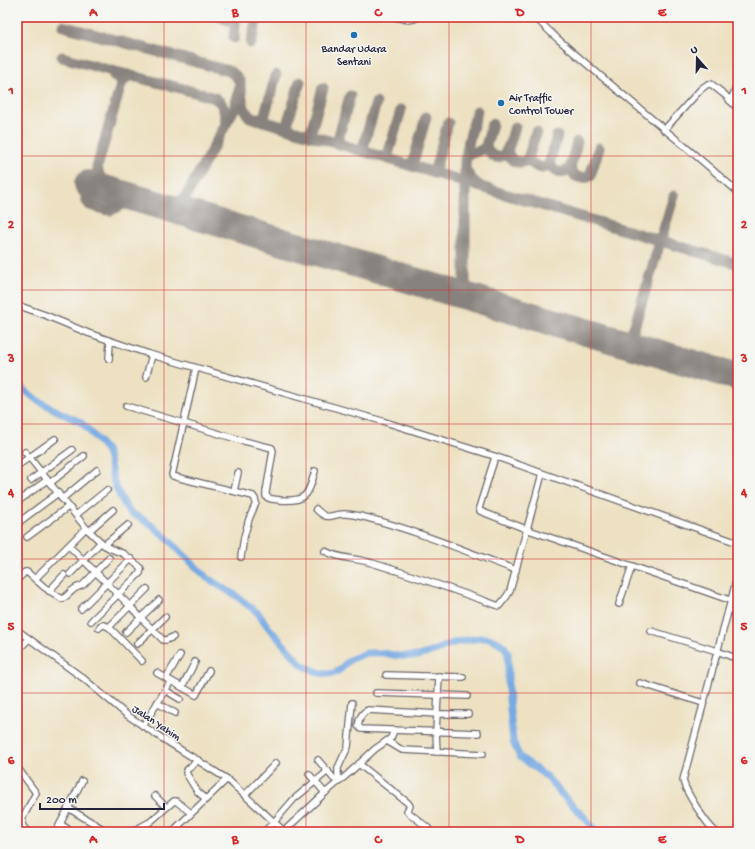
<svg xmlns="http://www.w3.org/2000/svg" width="755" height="849" font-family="'Gochi Hand',sans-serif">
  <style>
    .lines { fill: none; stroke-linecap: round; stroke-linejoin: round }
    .river { stroke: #77a9e2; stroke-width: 7 }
    .taxiway { stroke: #88827e; stroke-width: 11 }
    .runway { stroke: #88827e; stroke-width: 28 }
    .minor-casing { stroke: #69656a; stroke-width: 8 }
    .minor { stroke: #fff; stroke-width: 5.5 }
    .grid { fill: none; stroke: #d62828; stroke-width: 1; stroke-opacity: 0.55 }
    .poi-dot { fill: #1f6fb2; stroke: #f6f6f2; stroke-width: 1.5 }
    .labels { text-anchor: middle; stroke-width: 3; stroke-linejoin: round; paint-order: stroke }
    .poi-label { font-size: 11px; fill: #22223b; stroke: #f6f6f2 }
    .street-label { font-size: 11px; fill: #22223b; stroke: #f6f6f2 }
    .neatline { fill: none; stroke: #d62828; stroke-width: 1.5 }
    .grid-label { font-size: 13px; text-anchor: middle; font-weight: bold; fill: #d62828 }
  </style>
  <rect width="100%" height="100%" fill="#f6f6f2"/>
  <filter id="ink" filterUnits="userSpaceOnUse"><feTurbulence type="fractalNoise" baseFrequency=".025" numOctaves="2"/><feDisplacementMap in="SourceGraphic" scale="8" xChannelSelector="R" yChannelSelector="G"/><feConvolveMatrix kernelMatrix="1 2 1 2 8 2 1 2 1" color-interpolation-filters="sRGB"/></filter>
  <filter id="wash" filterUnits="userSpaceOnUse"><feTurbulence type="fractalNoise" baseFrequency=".012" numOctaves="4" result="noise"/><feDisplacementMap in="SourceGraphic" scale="16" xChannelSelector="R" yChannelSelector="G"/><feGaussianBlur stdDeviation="0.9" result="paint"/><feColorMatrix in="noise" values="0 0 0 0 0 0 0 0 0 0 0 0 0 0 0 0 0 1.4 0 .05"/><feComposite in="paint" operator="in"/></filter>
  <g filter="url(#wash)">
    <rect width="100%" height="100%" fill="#ede1c2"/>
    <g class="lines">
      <path class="river" d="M17,384L37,400L63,414L80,422L86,427L106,450L109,460L113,479L117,490L127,509L132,514L139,517L151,525L167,538L207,578L235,595L258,613L268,627L294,656L302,665L320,673L327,674L335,673L341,669L345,664L351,659L366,653H384L398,656H418L434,651L453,643L462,641L480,638H489L498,642L504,646L508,653V689L513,741L516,749L520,757L547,777L565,798L584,817L597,832"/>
      <g class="taxiway">
        <path d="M221,17L235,23L234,38"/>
        <path d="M63,26L229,71L236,76L240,82V86L237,99L234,109L220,135L185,198L174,205L162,206"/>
        <path d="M251,43L257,17"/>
        <path d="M62,57L112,71L115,77"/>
        <path d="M112,71L180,88L215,98L221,103L224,110L226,123"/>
        <path d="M241,91C242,101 243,110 250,117L478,186"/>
        <path d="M477,111L469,140L465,163V284C466,294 471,297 480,300"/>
        <path d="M263,121L276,75"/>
        <path d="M286,128L300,82"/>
        <path d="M310,135L323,88"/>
        <path d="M337,143L350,96"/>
        <path d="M486,146C488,151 491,156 496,157C508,159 512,135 515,127"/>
        <path d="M507,150C510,161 518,166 528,159L536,132"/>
        <path d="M362,151L376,103"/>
        <path d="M387,158L401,110"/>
        <path d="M465,159C471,150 480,154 486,146L492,124"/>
        <path d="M528,159C532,165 543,172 549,164C551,160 555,141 557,136"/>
        <path d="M549,163C553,172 562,176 570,168L577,142"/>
        <path d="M412,166L426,117"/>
        <path d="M570,168C572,177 582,180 590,176L599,148"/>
        <path d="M465,169C469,177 474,183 481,187L738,264"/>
        <path d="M434,173L448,123"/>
        <path d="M89,184L86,194V200L90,205L107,210H111L136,198"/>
        <path d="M110,190L100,178L97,167L120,88L122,82L129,75"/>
        <path d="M185,198C185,205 186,209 192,214"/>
        <path d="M444,289C455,291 458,291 465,282"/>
        <path d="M613,340C622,341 628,339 633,331"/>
        <path d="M642,348C636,343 632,339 633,331L674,196"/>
      </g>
      <path class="runway" d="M88,184L738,377"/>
    </g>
  </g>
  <g filter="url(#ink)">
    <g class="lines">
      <defs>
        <g id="minor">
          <path d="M396,17C404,19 410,22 418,17"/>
          <path d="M535,17C543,25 551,33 559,40C618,92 679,140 738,192"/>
          <path d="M730,101L738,85"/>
          <path d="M664,130L701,89L708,84H711L725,95L738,109"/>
          <path d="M17,305L45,315L88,333L152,355L382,421L494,456L738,543"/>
          <path d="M109,359L110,341"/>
          <path d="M196,368L172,475L173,476L176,477L253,496L255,499L256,503L249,519L244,537L241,557"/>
          <path d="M146,377L152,355"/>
          <path d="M126,406L240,440L272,448L273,451L266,492V496C269,500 275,499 280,500C307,502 308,495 315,471"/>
          <path d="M495,457L479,508L480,511L526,529L738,603"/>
          <path d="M20,464L55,439"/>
          <path d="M31,480L72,450"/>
          <path d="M50,483L84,456"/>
          <path d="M234,491L238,473"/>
          <path d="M62,499L97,470"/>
          <path d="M17,502L47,480"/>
          <path d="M316,509C329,522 329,514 344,514C352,514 360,516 368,518C418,531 467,552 516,570"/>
          <path d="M76,515L107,490"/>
          <path d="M19,522L58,493"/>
          <path d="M86,528L104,545L109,548L124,554L140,567L141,569L140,573L91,621"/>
          <path d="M89,531L113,510"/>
          <path d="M27,537L68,507"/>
          <path d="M104,545L128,525"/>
          <path d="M69,546L130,606L141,618L163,640H166L173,637"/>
          <path d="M325,551C338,559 357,558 372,563C415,576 457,591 499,606L507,596L510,591L542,474"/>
          <path d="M70,574L101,542"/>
          <path d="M35,579L44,587L62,599C67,597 69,593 73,590C76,587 79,587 83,585L109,558"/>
          <path d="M17,580L25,572H27L35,579L86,528L25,452"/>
          <path d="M49,591L64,575"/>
          <path d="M619,604L632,566"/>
          <path d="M81,609L131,559"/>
          <path d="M109,627L147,589"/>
          <path d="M99,628L102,625H104L109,627L142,661"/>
          <path d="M17,630L83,678L127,715L157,735L227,779L285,832"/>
          <path d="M651,631L717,651L738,659"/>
          <path d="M126,632L159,600"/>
          <path d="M137,644L165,617"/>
          <path d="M17,651L29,639"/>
          <path d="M157,673L196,695L209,671"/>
          <path d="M386,675L463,677"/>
          <path d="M166,678L180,655"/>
          <path d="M640,683L703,703"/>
          <path d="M182,687L195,662"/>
          <path d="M165,690L180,699"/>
          <path d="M376,693L467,696"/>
          <path d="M157,703L175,713"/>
          <path d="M468,714H438L368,710C362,712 359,720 358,726L361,729L478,733"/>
          <path d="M143,726L171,681"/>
          <path d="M387,741L402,750L483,754"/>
          <path d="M437,752L436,732L439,676"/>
          <path d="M198,760L187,770L186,773L197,791L206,799"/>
          <path d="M318,760L334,779"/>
          <path d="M359,764L408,803L410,806L407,811L408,812L428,828"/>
          <path d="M17,767L36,793L23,817L22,825L25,829"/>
          <path d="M309,774L325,793"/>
          <path d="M340,781L338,776V768L343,757L348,747L352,703"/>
          <path d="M245,795L276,763"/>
          <path d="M155,796L166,807"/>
          <path d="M68,808L108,832"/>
          <path d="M60,824L73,832"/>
          <path d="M284,831L325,793L348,774L375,749L391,738L394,730"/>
          <path d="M56,832L82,781"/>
          <path d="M131,832L150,822L174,801H176L191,813"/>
          <path d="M172,832L227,779"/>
          <path d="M264,832L274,822L294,799L328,771"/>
          <path d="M716,832C706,824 685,791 683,780L738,574"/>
        </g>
      </defs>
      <use href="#minor" class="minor-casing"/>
      <use href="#minor" class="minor"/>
    </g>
  </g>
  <path class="grid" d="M164,17V832M306,17V832M449,17V832M591,17V832M17,156H738M17,290H738M17,424H738M17,559H738M17,693H738"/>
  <g class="poi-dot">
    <circle cx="354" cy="35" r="4"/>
    <circle cx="501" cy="103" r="4"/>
  </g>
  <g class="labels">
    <g class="poi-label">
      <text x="354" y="52">Bandar Udara<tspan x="354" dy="13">Sentani</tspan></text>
      <text x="509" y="101" text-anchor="start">Air Traffic<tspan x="509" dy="13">Control Tower</tspan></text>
    </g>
    <g class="street-label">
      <text transform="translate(157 722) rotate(33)" y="4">Jalan Yahim</text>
    </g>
  </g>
  <rect width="755" height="849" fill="none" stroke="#f6f6f2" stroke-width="44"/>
  <g transform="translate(697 58) rotate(340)" stroke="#f6f6f2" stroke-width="3" paint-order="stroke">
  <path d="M0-3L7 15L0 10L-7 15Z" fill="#22223b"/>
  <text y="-6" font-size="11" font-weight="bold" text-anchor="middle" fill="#22223b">U</text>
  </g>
  <path d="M40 803v6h124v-6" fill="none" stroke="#22223b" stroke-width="2"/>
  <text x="46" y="803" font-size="12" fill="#22223b" stroke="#f6f6f2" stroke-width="3" paint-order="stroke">200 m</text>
  <rect x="22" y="22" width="711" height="805" class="neatline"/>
  <g class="grid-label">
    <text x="93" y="16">A</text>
    <text x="235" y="16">B</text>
    <text x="378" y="16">C</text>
    <text x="520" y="16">D</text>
    <text x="662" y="16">E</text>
    <text x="11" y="94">1</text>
    <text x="744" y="94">1</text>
    <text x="11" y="228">2</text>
    <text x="744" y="228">2</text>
    <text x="11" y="362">3</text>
    <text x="744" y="362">3</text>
    <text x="11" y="496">4</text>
    <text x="744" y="496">4</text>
    <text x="11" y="630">5</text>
    <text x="744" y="630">5</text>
    <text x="11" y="764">6</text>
    <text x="744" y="764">6</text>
    <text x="93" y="843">A</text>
    <text x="235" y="843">B</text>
    <text x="378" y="843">C</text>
    <text x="520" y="843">D</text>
    <text x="662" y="843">E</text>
  </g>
</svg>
